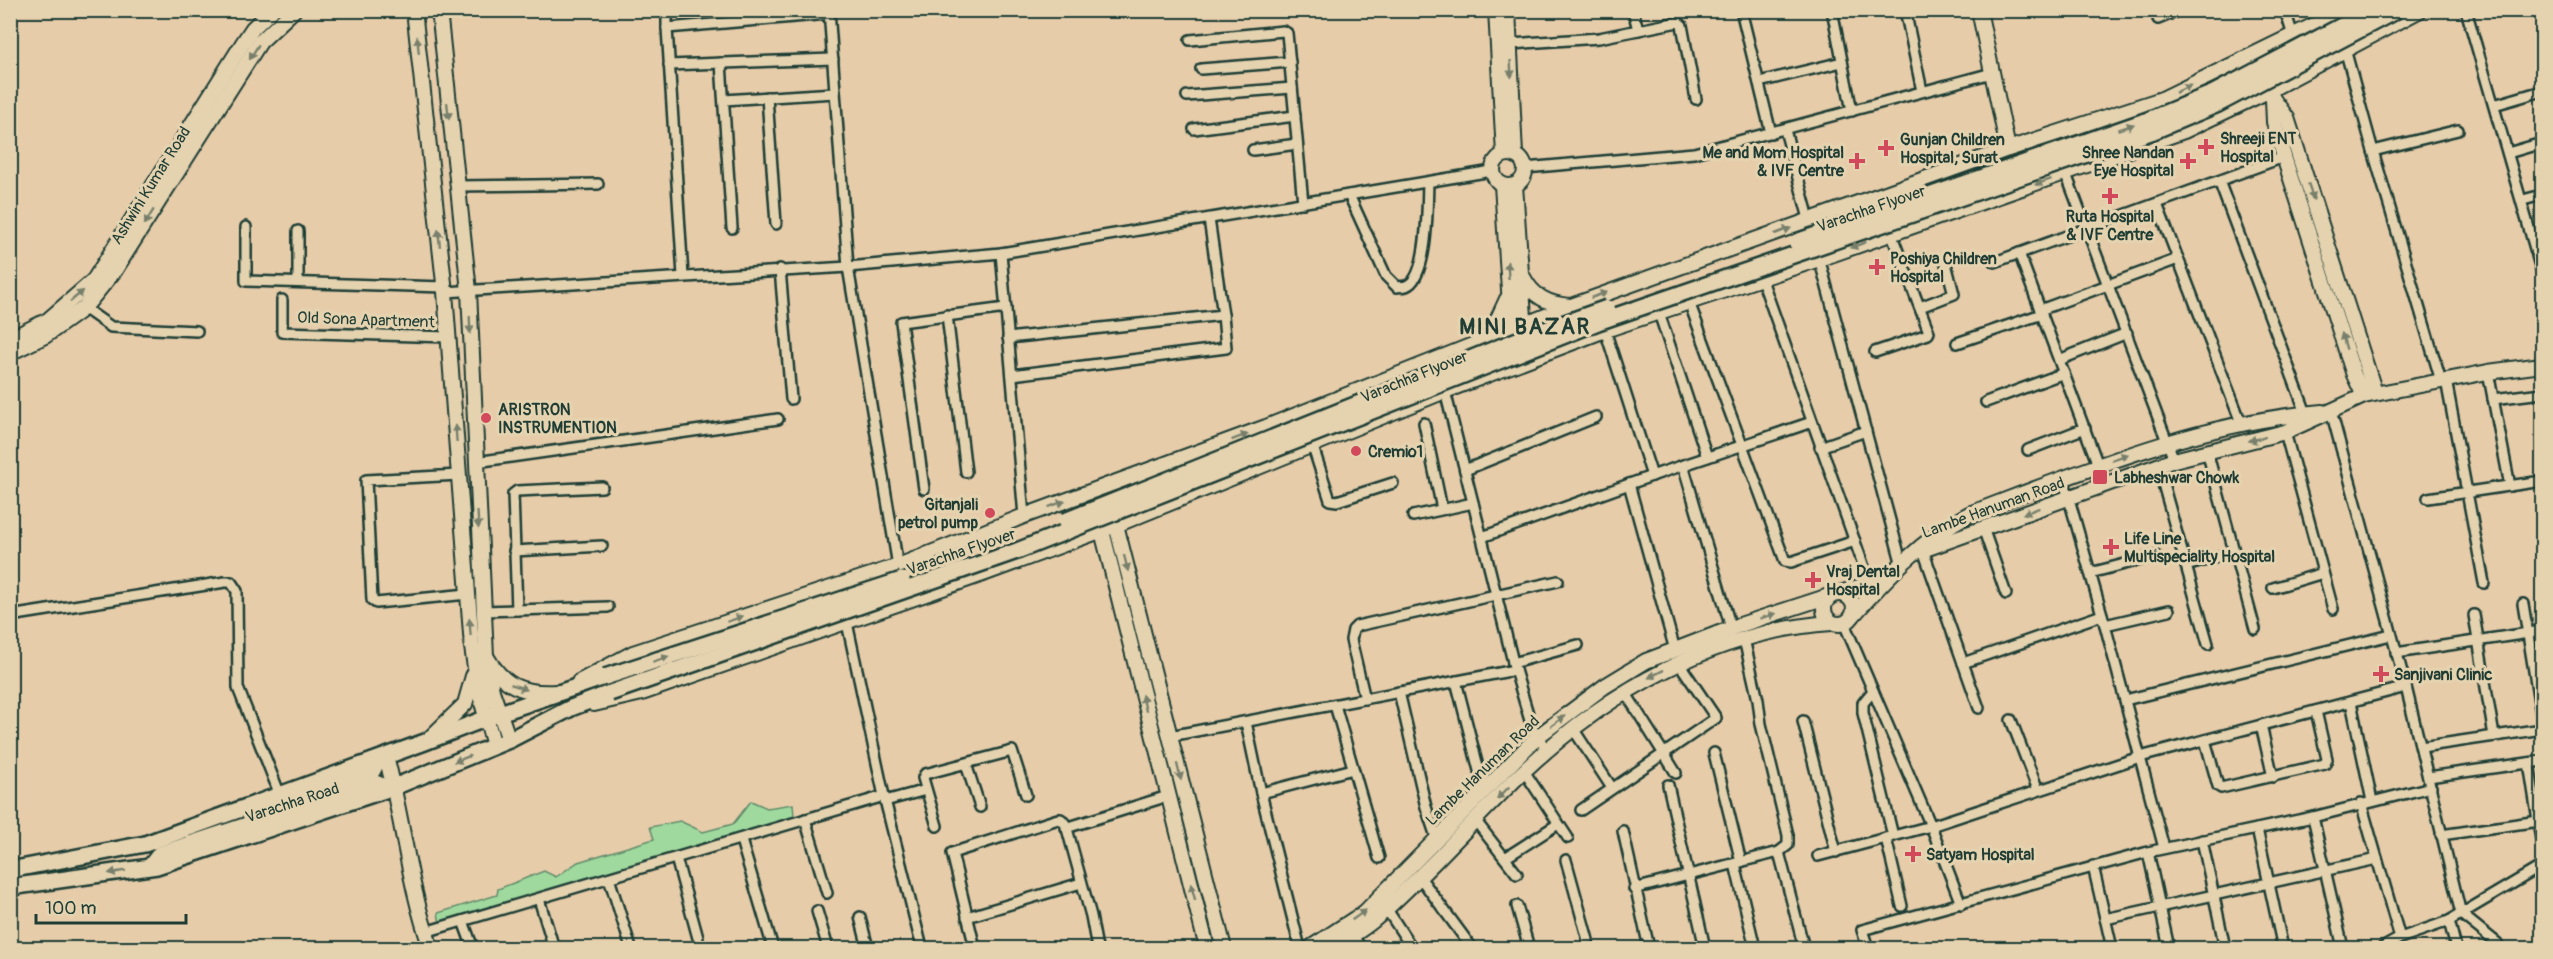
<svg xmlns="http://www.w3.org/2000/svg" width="2553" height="959" font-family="Pangolin,sans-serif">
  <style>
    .green { fill: #a0d99e; stroke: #608b69; stroke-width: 1.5 }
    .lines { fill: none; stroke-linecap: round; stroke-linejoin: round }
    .street-casing { stroke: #1f3d34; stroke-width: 14 }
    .secondary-casing { stroke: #1f3d34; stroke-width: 18 }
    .primary-casing { stroke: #1f3d34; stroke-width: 20 }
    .street { stroke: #e5d3b0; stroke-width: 9 }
    .secondary { stroke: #e5d3b0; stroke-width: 14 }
    .primary { stroke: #e5d3b0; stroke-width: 15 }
    .primary-bridge-casing { stroke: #1f3d34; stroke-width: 20; stroke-linecap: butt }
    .primary-bridge { stroke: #e5d3b0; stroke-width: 15 }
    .oneway { fill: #78806c }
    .poi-dot { fill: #d1495b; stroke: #e5d3b0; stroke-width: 2 }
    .labels { text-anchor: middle; stroke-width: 6; stroke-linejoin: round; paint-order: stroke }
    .poi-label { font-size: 16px; font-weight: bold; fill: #1f3d34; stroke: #e5d3b0; text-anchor: start }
    .street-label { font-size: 16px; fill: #1f3d34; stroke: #e5d3b0 }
    .district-label { font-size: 22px; font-weight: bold; letter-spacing: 1.5px; fill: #1f3d34; stroke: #e5d3b0 }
  </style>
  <rect width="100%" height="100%" fill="#e7ccaa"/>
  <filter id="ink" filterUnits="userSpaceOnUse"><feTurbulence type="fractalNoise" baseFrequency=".0167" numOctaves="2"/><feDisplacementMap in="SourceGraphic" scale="12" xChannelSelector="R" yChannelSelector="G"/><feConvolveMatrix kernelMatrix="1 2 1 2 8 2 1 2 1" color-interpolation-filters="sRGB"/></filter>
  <g filter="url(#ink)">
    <path class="green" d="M751,801L767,808L793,804L794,817L440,923L438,913L497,895L498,889L544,871L556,877L578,862L654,839L650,827L680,821L703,832L733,824Z"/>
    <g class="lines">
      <defs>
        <g id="street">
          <path d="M829,10L848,267L898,566"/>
          <path d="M1633,10L1638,30"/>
          <path d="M1741,10L1771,133"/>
          <path d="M1832,10L1852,111"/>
          <path d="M1905,10L1922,91"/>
          <path d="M2285,10L2293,36"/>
          <path d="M2466,10L2542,273"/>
          <path d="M2158,19L2180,10"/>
          <path d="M667,28V10"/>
          <path d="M1190,40L1283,31L1287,33L1303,203"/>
          <path d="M1510,44L1599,38L1678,22L1682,25L1696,99"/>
          <path d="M2345,49L2373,151L2441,381"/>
          <path d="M721,63L732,228"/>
          <path d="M669,65L833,59"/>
          <path d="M1201,69L1290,62"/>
          <path d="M1759,82L1842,62"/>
          <path d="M1187,96L1292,88"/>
          <path d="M767,97L776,224"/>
          <path d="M724,100L835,93"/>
          <path d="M2494,105L2542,91"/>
          <path d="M1194,129L1295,116"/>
          <path d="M1785,130L1815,241"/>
          <path d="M1253,150L1297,144"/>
          <path d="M2373,151L2458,130"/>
          <path d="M2508,153L2542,143"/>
          <path d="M1525,168L1694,153L1992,73"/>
          <path d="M2066,174L2174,460"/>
          <path d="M2219,181L2306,413"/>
          <path d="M457,186L598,184"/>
          <path d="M1349,195L1386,276L1397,287C1400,286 1403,287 1406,286C1429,278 1427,202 1428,182"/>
          <path d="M2523,200L2542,195"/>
          <path d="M2157,204L2242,425"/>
          <path d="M246,227V281L444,287"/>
          <path d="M1001,253L1024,516"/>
          <path d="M2019,253L2098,465"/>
          <path d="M1818,254L1902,565"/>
          <path d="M1995,262L2284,157"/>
          <path d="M780,269L791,399"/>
          <path d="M683,276L667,28L829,14"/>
          <path d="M1761,277L1870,584"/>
          <path d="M298,282V231"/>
          <path d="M445,292L848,267L1001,253L1492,171"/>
          <path d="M282,300V332L448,337"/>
          <path d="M1689,302L1785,561L1791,562L1855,541"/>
          <path d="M1920,307L1954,294L1945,260"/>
          <path d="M84,308L111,327L197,331"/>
          <path d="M2040,310L2178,259"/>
          <path d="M1659,313L1707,457"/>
          <path d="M947,315L966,472"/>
          <path d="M1605,330L1652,476"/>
          <path d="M1008,338L1223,315L1209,219"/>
          <path d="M1957,343L2042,314"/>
          <path d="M1875,352L1928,334L1929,332L1891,233"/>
          <path d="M2059,360L2127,333"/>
          <path d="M2488,372L2510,486"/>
          <path d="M1012,375L1226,348L1223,315"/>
          <path d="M2446,380L2484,583"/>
          <path d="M1445,391L1515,670L1534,734L1548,750"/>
          <path d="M2493,399L2542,393"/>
          <path d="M1986,402L2064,373"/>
          <path d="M2331,411L2406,687L2461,914L2497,943L2499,948"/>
          <path d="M1424,423L1442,509"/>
          <path d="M2285,432L2333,609"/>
          <path d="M1312,444L1330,500L1337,501L1393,483"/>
          <path d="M1820,447L1866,431"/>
          <path d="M2028,450L2085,428"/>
          <path d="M2207,451L2255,629"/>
          <path d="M476,462L778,419"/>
          <path d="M1683,465L1731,628"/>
          <path d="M2158,466L2208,644"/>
          <path d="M1465,470L1596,417"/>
          <path d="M459,475L366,480L372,600L376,603L468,594"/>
          <path d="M2063,478L2105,625L2164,848"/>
          <path d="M1629,484L1675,650"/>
          <path d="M924,489L901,322L1006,308"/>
          <path d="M2428,498L2542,481"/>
          <path d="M1413,516L1473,503"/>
          <path d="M1983,528L2006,594"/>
          <path d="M1482,537L1660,473L1812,422"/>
          <path d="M1923,550L1979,708"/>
          <path d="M514,551L602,546"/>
          <path d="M2186,566L2234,552"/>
          <path d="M2090,573L2156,556"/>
          <path d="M2273,588L2323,573"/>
          <path d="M2523,604L2542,720"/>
          <path d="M517,610L513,494L517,491L602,487"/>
          <path d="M483,611L608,607"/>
          <path d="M2474,615L2494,736"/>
          <path d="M10,616L225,582H231L237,591L238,688L280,795"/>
          <path d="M846,618L884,796L922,948"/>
          <path d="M1844,623L1931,826L1961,904"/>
          <path d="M2105,625L2169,610"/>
          <path d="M2396,653L2542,631"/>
          <path d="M1513,663L1578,645"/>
          <path d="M1963,663L2102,615"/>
          <path d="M1456,681L1484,790"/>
          <path d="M1873,691L1863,703V713L1893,836"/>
          <path d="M1399,692L1426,807L1436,837"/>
          <path d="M1625,692L1676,773"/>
          <path d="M1365,699L1351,640L1353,630L1357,626L1558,581"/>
          <path d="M2125,700L2391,635"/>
          <path d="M2351,702L2372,801"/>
          <path d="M1335,705L1379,858"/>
          <path d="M2011,720L2038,790"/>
          <path d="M1803,721L1836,852"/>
          <path d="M1246,722L1261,793L1300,948"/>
          <path d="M2261,725L2273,777"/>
          <path d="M1574,730L1612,788"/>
          <path d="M1170,736L1515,670"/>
          <path d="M2205,740L2218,786L2221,788L2325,764L2327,759L2316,711"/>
          <path d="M2421,747L2542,729"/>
          <path d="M1714,753L1741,862"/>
          <path d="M2529,763L2542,846"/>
          <path d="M966,764L980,807"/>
          <path d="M1524,771L1568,838"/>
          <path d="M2428,777L2542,761"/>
          <path d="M1668,785L1705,948"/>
          <path d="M1261,793L1353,769"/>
          <path d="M885,801L926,790"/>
          <path d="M2361,803L2400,938"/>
          <path d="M1581,810L1716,718L1679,663"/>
          <path d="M2313,817L2343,948"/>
          <path d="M805,819L827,893"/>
          <path d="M1475,820L1517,874"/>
          <path d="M937,826L923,778L925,774L1012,751L1026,795"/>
          <path d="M1066,828L1168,796"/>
          <path d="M2257,829L2283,948"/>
          <path d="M1623,831L1649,948"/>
          <path d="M2441,835L2539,821"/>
          <path d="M1886,838L1902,906"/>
          <path d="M741,840L773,948"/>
          <path d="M2202,840L2225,948"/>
          <path d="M1779,852L1804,948"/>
          <path d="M2148,852L2169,948"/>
          <path d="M1818,856L1931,826L2140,757L2406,687"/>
          <path d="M676,858L698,938"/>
          <path d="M1505,858L1558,824"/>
          <path d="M1566,860L1588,940V948"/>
          <path d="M1735,864L1755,948"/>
          <path d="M2093,866L2112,948"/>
          <path d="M1419,876L1472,948"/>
          <path d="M609,878L631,948"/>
          <path d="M1634,889L1779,852L1788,845V835L1761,724L1758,700L1744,639"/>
          <path d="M539,899L554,948"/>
          <path d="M1517,906L1529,948"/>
          <path d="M1386,908L1412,948"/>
          <path d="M817,911L828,948"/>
          <path d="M860,917L868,948"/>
          <path d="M967,917L1081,883"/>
          <path d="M2105,919L2377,859"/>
          <path d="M463,921L473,948"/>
          <path d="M2449,921L2456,948"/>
          <path d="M425,932L884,796"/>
          <path d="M1352,935L1361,948"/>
          <path d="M975,948L952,853L1058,819H1061L1066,825L1091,916L1097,948"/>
          <path d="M1868,948L1862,930L2148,852L2313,817L2431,787"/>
          <path d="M2382,948L2400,938L2449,921L2542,866"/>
        </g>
        <g id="secondary">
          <path d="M414,10L445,292L472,647L478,688L494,746"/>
          <path d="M439,10L469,291L486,656L492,691L509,740"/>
          <path d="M1496,10L1504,154"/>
          <path d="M1508,10L1515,155"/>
          <path d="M1979,10L2008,149"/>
          <path d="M2267,82L2273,99L2287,118L2375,393"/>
          <path d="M2273,99L2274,122L2284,157L2354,375L2364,396"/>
          <circle cx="1509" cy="170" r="16"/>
          <path d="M1502,185L1512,335"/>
          <path d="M1515,185L1525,332"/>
          <path d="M1523,277C1533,297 1548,304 1570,306"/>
          <path d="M1489,338L1507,299"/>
          <path d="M10,339L48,320L94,280L243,43L253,28L272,10"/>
          <path d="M10,353L45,336L84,308L115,270L260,42L294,10"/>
          <path d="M1114,517L1224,948"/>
          <path d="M1100,523L1207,948"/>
          <path d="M1917,552L2174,460L2285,432L2364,396L2488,372L2542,365"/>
          <circle cx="1839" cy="609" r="15"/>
          <path d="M1837,594L1884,579"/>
          <path d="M1850,619C1884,580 1922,539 1969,514C2083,471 2199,422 2323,412"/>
          <path d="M486,656C503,686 522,694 556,692"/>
          <path d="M579,682L633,653L898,566L1024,516L1266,427L1571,306L2008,149L2162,99L2345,10"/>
          <path d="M594,704L642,693L986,573L1116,525L1445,391L1605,330L1819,259L2184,131L2262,94L2420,10"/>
          <path d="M429,739L465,704L473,676"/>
          <path d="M386,756C403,820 409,887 431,948"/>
          <path d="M297,798L373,771L379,759"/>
          <path d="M149,867L159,854L374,782L390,788"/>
          <path d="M1310,948L1365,912L1537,737L1605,686L1646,661L1675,650L1740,625L1832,595"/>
          <path d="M1333,948C1346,939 1361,931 1374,920C1428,873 1474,818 1526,769C1610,690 1715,631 1832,623"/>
        </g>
        <g id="primary">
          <path d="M10,870L145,844L425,742L500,713L605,677"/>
          <path d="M10,887L157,866L394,787L509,740L571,708L610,693"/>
        </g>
      </defs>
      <use href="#street" class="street-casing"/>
      <use href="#secondary" class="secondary-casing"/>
      <use href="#primary" class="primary-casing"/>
      <use href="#street" class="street"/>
      <use href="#secondary" class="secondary"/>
      <use href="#primary" class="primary"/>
      <defs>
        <g id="primary-bridge">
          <path d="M1796,242L2148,120L2214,93L2372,10"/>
          <path d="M1065,521L1520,339L1607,308"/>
          <path d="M605,677L902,580"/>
          <path d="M610,693L1017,551L1598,322L2151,132L2218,104L2397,10"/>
        </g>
      </defs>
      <use href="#primary-bridge" class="primary-bridge-casing"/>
      <use href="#primary-bridge" class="primary-bridge"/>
    </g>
    <defs><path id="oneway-solid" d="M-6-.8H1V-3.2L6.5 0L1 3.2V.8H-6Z" transform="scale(1.5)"/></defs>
    <g class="oneway">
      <use href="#oneway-solid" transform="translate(418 45) rotate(-96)"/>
      <use href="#oneway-solid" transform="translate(254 52) rotate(122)"/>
      <use href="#oneway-solid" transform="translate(1511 69) rotate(87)"/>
      <use href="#oneway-solid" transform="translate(2183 89) rotate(-26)"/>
      <use href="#oneway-solid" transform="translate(448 111) rotate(84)"/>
      <use href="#oneway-solid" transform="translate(2126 127) rotate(-19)"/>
      <use href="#oneway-solid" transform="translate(2043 182) rotate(161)"/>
      <use href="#oneway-solid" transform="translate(2311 192) rotate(72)"/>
      <use href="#oneway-solid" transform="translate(149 217) rotate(122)"/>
      <use href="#oneway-solid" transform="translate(1783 231) rotate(-20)"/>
      <use href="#oneway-solid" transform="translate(439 238) rotate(-96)"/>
      <use href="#oneway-solid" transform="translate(1858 245) rotate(160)"/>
      <use href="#oneway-solid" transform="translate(1508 270) rotate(-94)"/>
      <use href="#oneway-solid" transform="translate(1599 295) rotate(-20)"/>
      <use href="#oneway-solid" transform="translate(77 296) rotate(-40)"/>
      <use href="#oneway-solid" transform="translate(470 325) rotate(88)"/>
      <use href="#oneway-solid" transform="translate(2344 341) rotate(-106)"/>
      <use href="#oneway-solid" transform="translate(456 433) rotate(-94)"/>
      <use href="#oneway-solid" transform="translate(1240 437) rotate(-20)"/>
      <use href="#oneway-solid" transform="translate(2257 439) rotate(166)"/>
      <use href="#oneway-solid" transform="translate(2120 457) rotate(-19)"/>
      <use href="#oneway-solid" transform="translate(1057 504) rotate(-20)"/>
      <use href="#oneway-solid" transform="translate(2031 511) rotate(160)"/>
      <use href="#oneway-solid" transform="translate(478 520) rotate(87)"/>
      <use href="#oneway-solid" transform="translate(1126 563) rotate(76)"/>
      <use href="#oneway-solid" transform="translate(1768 616) rotate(-17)"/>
      <use href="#oneway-solid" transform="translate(735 619) rotate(-19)"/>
      <use href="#oneway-solid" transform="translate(470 627) rotate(-94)"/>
      <use href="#oneway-solid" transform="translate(661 659) rotate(-18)"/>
      <use href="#oneway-solid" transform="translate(1656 674) rotate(153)"/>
      <use href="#oneway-solid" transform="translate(519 687) rotate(19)"/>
      <use href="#oneway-solid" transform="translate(1144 703) rotate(-104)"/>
      <use href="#oneway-solid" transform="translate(1558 721) rotate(-37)"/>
      <use href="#oneway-solid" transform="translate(462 759) rotate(158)"/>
      <use href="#oneway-solid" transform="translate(1179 772) rotate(76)"/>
      <use href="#oneway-solid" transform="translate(1503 793) rotate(135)"/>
      <use href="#oneway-solid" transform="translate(117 872) rotate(171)"/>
      <use href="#oneway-solid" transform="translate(1193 892) rotate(-105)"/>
      <use href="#oneway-solid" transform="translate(1359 915) rotate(-36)"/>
    </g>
  </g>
  <g class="poi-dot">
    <path d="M2203 138h6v6h6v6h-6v6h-6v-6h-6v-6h6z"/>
    <path d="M1883 139h6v6h6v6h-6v6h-6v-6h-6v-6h6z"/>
    <path d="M1854 152h6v6h6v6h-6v6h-6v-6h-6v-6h6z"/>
    <path d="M2185 152h6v6h6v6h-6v6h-6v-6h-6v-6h6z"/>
    <path d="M2107 187h6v6h6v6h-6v6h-6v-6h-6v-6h6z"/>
    <path d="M1874 258h6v6h6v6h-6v6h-6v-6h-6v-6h6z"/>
    <circle cx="486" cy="418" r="6"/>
    <circle cx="1356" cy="451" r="6"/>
    <rect x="2092" y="469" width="16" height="16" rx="3"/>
    <circle cx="990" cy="513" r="6"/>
    <path d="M2108 538h6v6h6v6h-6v6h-6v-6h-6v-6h6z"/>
    <path d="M1810 571h6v6h6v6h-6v6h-6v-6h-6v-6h6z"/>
    <path d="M2378 665h6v6h6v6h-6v6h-6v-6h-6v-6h6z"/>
    <path d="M1910 845h6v6h6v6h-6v6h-6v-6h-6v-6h6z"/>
  </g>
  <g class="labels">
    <g class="poi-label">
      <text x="2220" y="144">Shreeji ENT<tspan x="2220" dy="18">Hospital</tspan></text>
      <text x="1900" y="145">Gunjan Children<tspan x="1900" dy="18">Hospital, Surat</tspan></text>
      <text x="1844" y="158" text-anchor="end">Me and Mom Hospital<tspan x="1844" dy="18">&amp; IVF Centre</tspan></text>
      <text x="2174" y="158" text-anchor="end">Shree Nandan<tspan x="2174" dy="18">Eye Hospital</tspan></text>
      <text x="2110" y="222" text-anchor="middle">Ruta Hospital<tspan x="2110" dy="18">&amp; IVF Centre</tspan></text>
      <text x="1890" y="264">Poshiya Children<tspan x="1890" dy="18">Hospital</tspan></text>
      <text x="498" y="415">ARISTRON<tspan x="498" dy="18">INSTRUMENTION</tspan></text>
      <text x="1368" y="457">Cremio1</text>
      <text x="2114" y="483">Labheshwar Chowk</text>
      <text x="978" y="510" text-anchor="end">Gitanjali<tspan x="978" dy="18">petrol pump</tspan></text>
      <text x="2124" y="544">Life Line<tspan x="2124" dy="18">Multispeciality Hospital</tspan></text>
      <text x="1826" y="577">Vraj Dental<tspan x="1826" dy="18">Hospital</tspan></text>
      <text x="2394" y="680">Sanjivani Clinic</text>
      <text x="1926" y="860">Satyam Hospital</text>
    </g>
    <g class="street-label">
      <text transform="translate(150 185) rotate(-58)" y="6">Ashwini Kumar Road</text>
      <text transform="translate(1871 208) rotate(-19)" y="6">Varachha Flyover</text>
      <text transform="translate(366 319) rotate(2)" y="6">Old Sona Apartment</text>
      <text transform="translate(1414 376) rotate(-22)" y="6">Varachha Flyover</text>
      <text transform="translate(1993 507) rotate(-20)" y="6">Lambe Hanuman Road</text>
      <text transform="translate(961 551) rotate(-19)" y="6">Varachha Flyover</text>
      <text transform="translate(1482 770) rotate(-44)" y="6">Lambe Hanuman Road</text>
      <text transform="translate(292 802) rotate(-18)" y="6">Varachha Road</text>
    </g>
    <g class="district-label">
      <text x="1525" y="334">MINI BAZAR</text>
    </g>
  </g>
  <rect width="2553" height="959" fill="none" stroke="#e5d3b0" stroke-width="36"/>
  <rect x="18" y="18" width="2517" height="923" fill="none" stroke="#1f3d34" stroke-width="2" filter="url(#ink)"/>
  <path d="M36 914v9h150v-9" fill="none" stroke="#1f3d34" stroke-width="3"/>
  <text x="45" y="914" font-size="18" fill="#1f3d34" stroke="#e5d3b0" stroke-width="4.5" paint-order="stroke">100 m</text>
</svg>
